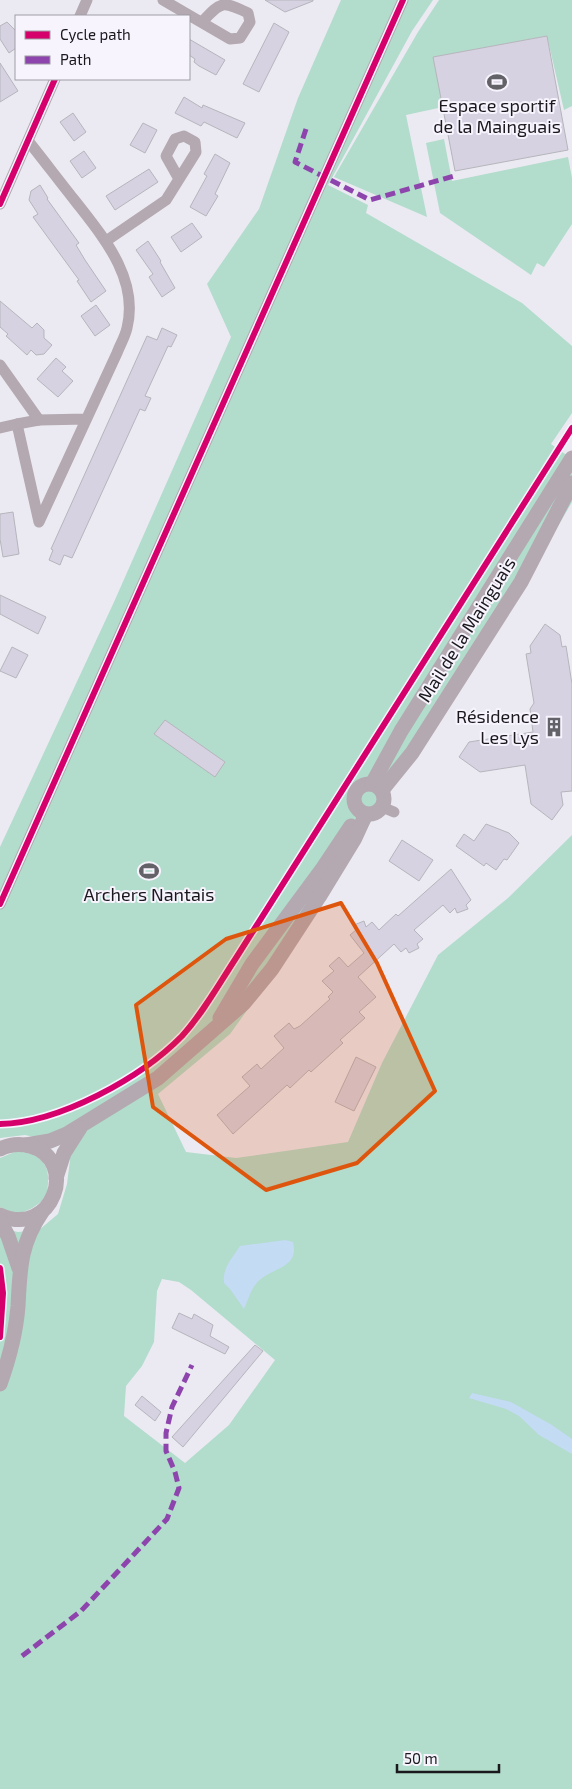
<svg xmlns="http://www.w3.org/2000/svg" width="572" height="1789" font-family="'Exo 2',sans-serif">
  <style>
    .green { fill: #b2dccb; fill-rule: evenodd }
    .water { fill: #c3dbf3 }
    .building { fill: #d6d2e2; stroke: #b6b5bb }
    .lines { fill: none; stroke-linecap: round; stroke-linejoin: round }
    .minor { stroke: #b4a8b1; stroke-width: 11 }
    .tertiary { stroke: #b4a8b1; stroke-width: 15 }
    .quiet { stroke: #8e44ad; stroke-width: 5; stroke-dasharray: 10 5; stroke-linecap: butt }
    .cycleway-casing { stroke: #f7f4fe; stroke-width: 9 }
    .cycleway { stroke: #d6006c; stroke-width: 6 }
    .marked { fill: #de560d; fill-opacity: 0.2; stroke: #de560d; stroke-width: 4; stroke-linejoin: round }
    .labels { text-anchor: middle; stroke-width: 4; stroke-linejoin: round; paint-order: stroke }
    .poi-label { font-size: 18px; fill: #1a181d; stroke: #f7f4fe }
    .street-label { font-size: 18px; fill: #1a181d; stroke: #f7f4fe }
  </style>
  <rect width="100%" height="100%" fill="#ebeaf2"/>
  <g class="green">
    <path d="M341,0H433L412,31L328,185L368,205L366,213L522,303L572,346V413L551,444L572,459V502L524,584L269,980L230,1034L158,1094L186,1152L236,1158L348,1142L382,1063L438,955L508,898L572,835V1789H0V1228L18,1232L39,1230L58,1214L67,1184L70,1160L61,1143L25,1135L0,1138V847L114,602L231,337L207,284L259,209L298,98ZM162,1279L179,1282L191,1290L275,1360L229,1425L185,1463L124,1416L126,1386L142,1366L154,1342L157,1291Z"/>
    <path d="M439,0H572V106L564,110L547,36L434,57L443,107L406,115L427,217L334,177L418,32Z"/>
    <path d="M444,139L452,181L568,157L572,178V224L544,267L537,263L531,275L440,213L426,143Z"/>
    <path d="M17,1151C49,1155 51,1171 46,1198C30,1211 19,1218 0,1207V1158Z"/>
  </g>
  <g class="water">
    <path d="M285,1240L293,1242C300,1270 269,1267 256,1284C250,1291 248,1301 244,1309L230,1289L224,1283C222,1269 232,1258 240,1246Z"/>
    <path d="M472,1393L511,1402L552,1425L572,1439V1454L539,1435L519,1416L506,1409L469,1398Z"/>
  </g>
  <g class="building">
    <path d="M265,0H313V1L285,12Z"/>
    <path d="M7,22L16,31V48L9,53L0,39V26Z"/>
    <path d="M274,23L289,32L259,92L243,84Z"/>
    <path d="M547,36L568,150L455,171L433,57Z"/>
    <path d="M189,39L225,60L216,75L199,66L194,62L195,59L189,55Z"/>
    <path d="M0,63L18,91L0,102Z"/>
    <path d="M184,97L202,108L203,105L245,123L237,138L204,122L201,126L175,113Z"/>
    <path d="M73,113L86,132L74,141L60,122Z"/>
    <path d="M143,123L157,130L145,153L130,145Z"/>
    <path d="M84,151L96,168L82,178L70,161Z"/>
    <path d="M215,154L230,163L215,194L218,196L206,216L190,207L207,176L204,174Z"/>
    <path d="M149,169L158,182L115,210L106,196Z"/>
    <path d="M40,185L48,198L47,199L79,243L76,245L85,260L106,291L91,302L77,281L79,280L33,217L38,214L29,200L31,191Z"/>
    <path d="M192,223L202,237L181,252L171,237Z"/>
    <path d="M148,241L161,261L160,262L175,288L162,297L149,277L153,274L136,250Z"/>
    <path d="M0,301L32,328L37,323L44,330V338L52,345L44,354L36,355L31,350L27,355L6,336L8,334L0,327Z"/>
    <path d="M96,305L110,325L95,336L81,316Z"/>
    <path d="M162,328L177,335L171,347L168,346L145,396L151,398L145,411L140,409L72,558L64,555L60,565L49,560L53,550L51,549L147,336L157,340Z"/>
    <path d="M56,358L66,367L62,371L73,381L58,397L37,379Z"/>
    <path d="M13,512L19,554L3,557L0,539V514Z"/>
    <path d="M0,595L46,617L38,634L0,614Z"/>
    <path d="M545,624L560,635L562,647L566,646L572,684V791L561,792L563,805L552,820L531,804L525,765L480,772L459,757L469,742L533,732L530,709L534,703L526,654L531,653L530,646Z"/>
    <path d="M12,647L28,655L16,678L0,671Z"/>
    <path d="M165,720L225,762L215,777L154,734Z"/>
    <path d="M486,824L509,833L519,843L507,860L504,859L496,870L486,863L484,866L456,846L464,834L474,841Z"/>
    <path d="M402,840L433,860L419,881L389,861Z"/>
    <path d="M451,869L471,900L466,905L468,909L457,913L455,908L450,913L443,905L414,930L423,939L417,944L419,948L409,953L406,948L401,952L394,944L358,977L376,997L359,1012L365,1018L340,1040L343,1043L311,1072L309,1070L290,1088L287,1085L233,1134L217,1115L250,1086L242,1077L257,1064L261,1069L284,1048L274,1036L289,1023L294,1029L300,1026L330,999L328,997L333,992L322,981L334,971L329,966L339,957L348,967L364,953L350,935L356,930L354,925L364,921L366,927L372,922L379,930L396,914L398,916Z"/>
    <path d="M356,1057L376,1067L354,1111L335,1102Z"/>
    <path d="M179,1313L192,1319L194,1314L213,1325L210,1336L229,1347L225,1354L172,1328Z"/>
    <path d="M255,1345L263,1351L183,1447L172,1437Z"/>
    <path d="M142,1396L161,1412L155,1421L135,1405Z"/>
  </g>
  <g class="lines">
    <g class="minor">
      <path d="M163,0L230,39L240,38L250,22L248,13C223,1 221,1 203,21"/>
      <path d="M80,16L87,0"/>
      <path d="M29,142C45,162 60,182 76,202C104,238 139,279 127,328C125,337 120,345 117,353L39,522L17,424L39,420L86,419"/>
      <path d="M0,204L55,79"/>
      <path d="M106,241L166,200L196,152L195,142L184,136L175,139L166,156L179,179"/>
      <path d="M0,365L39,420"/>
      <path d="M0,428L17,424"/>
      <path d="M382,807L394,812"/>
      <path d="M0,904L403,0"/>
    </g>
    <g class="tertiary">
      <circle cx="369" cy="799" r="15"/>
      <path d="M372,784L401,731L572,458"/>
      <path d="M382,790L412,753L521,582L572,483"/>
      <path d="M220,1018L252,964L323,868L351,826"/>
      <path d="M26,1145L50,1141L67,1134L158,1078L244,1003L272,969L319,897L355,838L366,814"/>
      <path d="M0,1149C10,1144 19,1143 30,1146C80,1160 53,1239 0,1215"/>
      <path d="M56,1178L64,1153L80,1128"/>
      <path d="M0,1221L8,1236L19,1268"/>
      <path d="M0,1384C9,1359 16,1332 18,1306C20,1268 20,1244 42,1212"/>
    </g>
    <g class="quiet">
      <path d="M306,129L295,162L370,200L454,176"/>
      <path d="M22,1656L81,1611L167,1519L179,1488L175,1472L166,1451V1433L172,1407L192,1365"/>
    </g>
    <defs>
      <g id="cycleway">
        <path d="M0,204L55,79"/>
        <path d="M0,904L403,0"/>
        <path d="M0,1124C59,1123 141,1078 182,1036C203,1013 219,984 236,958L572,428"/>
        <path d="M0,1268L3,1293L0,1337"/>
      </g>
    </defs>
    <use href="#cycleway" class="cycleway-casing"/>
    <use href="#cycleway" class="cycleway"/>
  </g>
  <path class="marked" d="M341,903L377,963L435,1091L357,1163L266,1190L153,1107L136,1005L226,939Z"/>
  <defs>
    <symbol id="stadium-bare" viewBox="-9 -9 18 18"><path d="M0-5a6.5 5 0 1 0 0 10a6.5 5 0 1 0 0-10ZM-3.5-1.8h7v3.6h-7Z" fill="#636268" stroke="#f7f4fe" stroke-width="2.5" paint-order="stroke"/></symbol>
    <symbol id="building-bare" viewBox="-9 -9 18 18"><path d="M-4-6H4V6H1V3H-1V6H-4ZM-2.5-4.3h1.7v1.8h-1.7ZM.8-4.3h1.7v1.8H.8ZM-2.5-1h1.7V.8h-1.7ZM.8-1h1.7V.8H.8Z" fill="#636268" stroke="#f7f4fe" stroke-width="2.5" paint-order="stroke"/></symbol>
  </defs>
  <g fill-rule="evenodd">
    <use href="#stadium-bare" x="483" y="68" width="28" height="28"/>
    <use href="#building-bare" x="540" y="713" width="28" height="28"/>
    <use href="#stadium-bare" x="135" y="857" width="28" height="28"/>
  </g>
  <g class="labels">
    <g class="poi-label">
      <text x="497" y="112">Espace sportif<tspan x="497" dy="21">de la Mainguais</tspan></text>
      <text x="539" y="723" text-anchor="end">Résidence<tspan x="539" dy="21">Les Lys</tspan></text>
      <text x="149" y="901">Archers Nantais</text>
    </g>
    <g class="street-label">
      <text transform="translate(467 630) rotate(-58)" y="6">Mail de la Mainguais</text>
    </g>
  </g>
  <rect x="15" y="15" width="175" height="65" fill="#f7f4fe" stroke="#9f9ca4"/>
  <rect x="25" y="31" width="25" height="8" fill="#d6006c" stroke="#9f9ca4"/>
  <text x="60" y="40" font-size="15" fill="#1a181d">Cycle path</text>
  <rect x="25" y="56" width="25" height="8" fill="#8e44ad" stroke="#9f9ca4"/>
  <text x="60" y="65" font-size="15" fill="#1a181d">Path</text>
  <path d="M397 1764v8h102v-8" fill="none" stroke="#1a181d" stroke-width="2.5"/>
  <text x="404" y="1764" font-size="15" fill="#1a181d" stroke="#f7f4fe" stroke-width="4" paint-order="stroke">50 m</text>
</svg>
